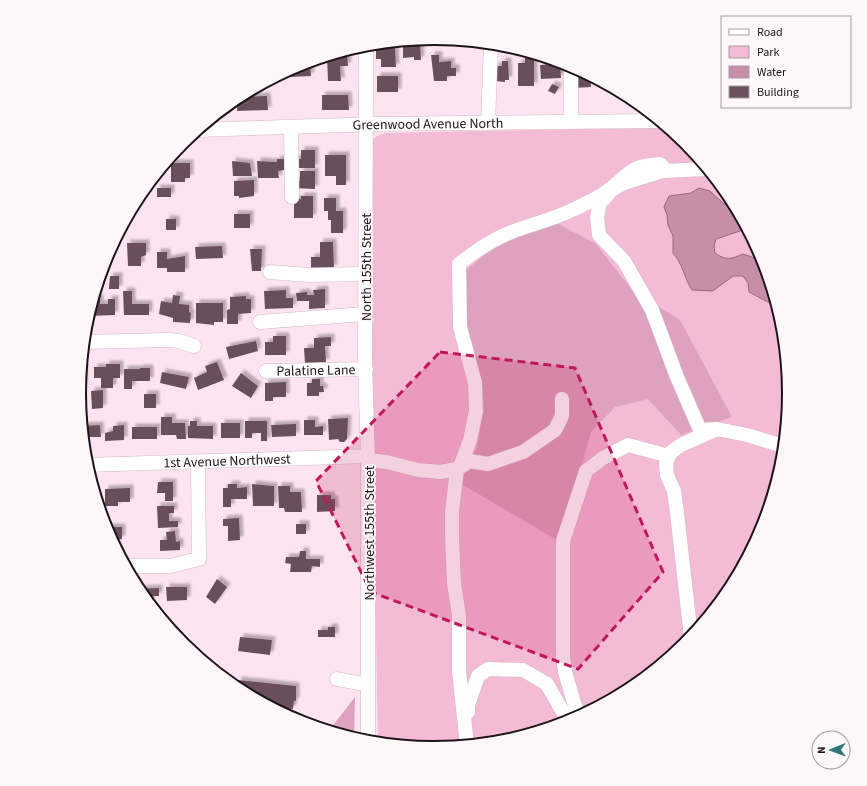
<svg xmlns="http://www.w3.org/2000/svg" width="867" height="786" font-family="'Source Sans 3',sans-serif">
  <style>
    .green { fill: #f4bbd7 }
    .forest { fill: #dda2bf }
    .water { fill: #c78eaa; stroke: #94697e }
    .building { fill: #69505c; filter: url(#shadow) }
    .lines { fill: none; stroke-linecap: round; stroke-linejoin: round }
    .minor-casing { stroke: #d4b7c5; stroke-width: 15 }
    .minor { stroke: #fff; stroke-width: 14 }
    .marked { fill: #c2185b; fill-opacity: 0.2; stroke: #c2185b; stroke-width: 3; stroke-dasharray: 8 5; stroke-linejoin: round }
    .labels { text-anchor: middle; stroke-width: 4; stroke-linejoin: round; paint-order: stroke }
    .street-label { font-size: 14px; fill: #1d1318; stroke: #fdf7fa }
    .rim { fill: none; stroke: #1d1318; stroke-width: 2 }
  </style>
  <defs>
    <filter id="shadow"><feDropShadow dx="3.5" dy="-3.5" stdDeviation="1" flood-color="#0004"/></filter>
  </defs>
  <rect width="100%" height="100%" fill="#fde4f0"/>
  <path class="green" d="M667,127L685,142L729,196L762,257L782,324L788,393L782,462L761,529L729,590L684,644L631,688L569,721L503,741L433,748L378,743L367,152C370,140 375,135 386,133Z"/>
  <g class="forest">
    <path d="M556,223L595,243L632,290L680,320L732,417L681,435L648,399L615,407L591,432L560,542L460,483L477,447L484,404L475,354L464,316V272L486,254L518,232Z"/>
    <path d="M355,697L354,738L323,729L334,724Z"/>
  </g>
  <path class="water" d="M699,188L710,191L724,204L734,205L745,226L740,231L716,239L714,246L715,253C726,261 731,259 743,254L763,261L775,303L768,302L749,292L748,283L743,276H733L713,291L692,290C684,278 683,264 673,253V236L668,225L667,215L664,207L669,196L691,193Z"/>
  <g class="building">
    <path d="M475,42L482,43V47H475Z"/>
    <path d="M403,43H420L421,60H414V57L403,58Z"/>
    <path d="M395,48L396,67H381V59H376V49Z"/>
    <path d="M525,51L534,54V86H518V63H525Z"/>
    <path d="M347,54L348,66H340L341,81H328L327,56Z"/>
    <path d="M431,55H439V62L451,61V68H456V76H447V81H434Z"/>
    <path d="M502,61H508L509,80H505V82L495,81V66H502Z"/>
    <path d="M300,64H310L311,76L290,77V69Z"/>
    <path d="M560,64L561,78L541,79L540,65Z"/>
    <path d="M572,66L590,76L591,87L573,88Z"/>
    <rect x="377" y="76" width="21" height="16"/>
    <path d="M552,84L559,87L555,94L548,91Z"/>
    <path d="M322,95H348L349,110H322Z"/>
    <path d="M267,96L268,110L237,111L238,97Z"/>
    <path d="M301,150H315V168H292V159H301Z"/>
    <path d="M325,155H346V185H336V176H325Z"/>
    <path d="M277,159H284V170L278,171L279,178H258L257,161L277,162Z"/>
    <path d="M232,161L250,163L252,176H233Z"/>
    <path d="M171,163H190V178H185V182H171Z"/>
    <path d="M300,171H315V189L293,188V180L300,181Z"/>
    <path d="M254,180V196L239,198V196H234V181Z"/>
    <path d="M146,187H147V195L140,196Z"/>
    <rect x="157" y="188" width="14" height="9"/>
    <path d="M301,196H313V218H294V199H301Z"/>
    <path d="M324,198H336V211H343V233H331V220H328V211H324Z"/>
    <rect x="234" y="214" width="16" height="14"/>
    <rect x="166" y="219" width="10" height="11"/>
    <path d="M320,242H333L334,268L311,269V257H320Z"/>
    <path d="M127,243H146V255L141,257V266H128Z"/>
    <path d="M222,246L223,258L196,259L195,247Z"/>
    <path d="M250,249H262L261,271H252Z"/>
    <path d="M157,252H167V259L185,256V272H167V268H157Z"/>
    <path d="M110,276H119V289H109Z"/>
    <path d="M325,289V308L309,309V301H297L296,293L307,292V295H314L313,290Z"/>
    <path d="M286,290V298H293V308L265,309L264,291Z"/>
    <path d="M123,291H132V304H149V315H124Z"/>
    <path d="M173,295L180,296L179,304L189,305V312L191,313L190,323L173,322V318L159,314L161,301L172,303Z"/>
    <path d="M246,296V299H251V313L238,314V324H227V310L230,309V297Z"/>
    <path d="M93,298H100V304H108V299H115V315L89,316Z"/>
    <path d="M196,303H223V322H214V325L196,323Z"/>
    <path d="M273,336H286V355H265V342H273Z"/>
    <path d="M331,337V346H325L326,362L305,363L304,348H314V338Z"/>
    <path d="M256,341L258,351L229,359L226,347Z"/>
    <path d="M217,362L224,380L198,390L194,378L207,372L205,366Z"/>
    <path d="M106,364H120V378H113V388H101V378H94V367H106Z"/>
    <path d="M81,367H84V384H79Z"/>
    <path d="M140,368H150V381H132V389H124V369H140Z"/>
    <path d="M162,372L189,377L186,389L160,383Z"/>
    <path d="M241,373L258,386L251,398L232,386Z"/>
    <path d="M312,379H320V386H323L324,392H319V396H307V383H312Z"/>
    <path d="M286,382V397H273V401H265V383Z"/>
    <path d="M103,390V408L92,409L91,391Z"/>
    <rect x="144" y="394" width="12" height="14"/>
    <path d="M161,417H172V423H185L186,439H177L176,435H161Z"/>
    <path d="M348,418L347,439L344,442H340L338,439L329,440L328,419Z"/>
    <path d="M304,420H315V427L323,426V435H304Z"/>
    <path d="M190,421H197V426H213V439L188,438V426H190Z"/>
    <path d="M245,421H267V441H261V433H252V438H245Z"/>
    <rect x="221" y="423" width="19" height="15"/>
    <path d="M296,424V436L272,437L271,425Z"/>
    <path d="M100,425L101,437H86V442H83L82,426Z"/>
    <path d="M124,425V440L105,441V433L113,431V426Z"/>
    <rect x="132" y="427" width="25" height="12"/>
    <path d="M158,482H173V501H165V493H157Z"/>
    <path d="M228,484H237V488L247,487V499H231V507H223V488H228Z"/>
    <path d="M252,484L274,486V506H253Z"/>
    <path d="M278,486H290V492H301L302,512H285L284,508H279Z"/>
    <path d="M130,488V502H118V506H105V489Z"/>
    <path d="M317,495H331V499H335V511L317,512Z"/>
    <path d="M157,506H174V513H169V521H178V527L158,528Z"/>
    <path d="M239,518L240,540L228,541V526H223V519Z"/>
    <rect x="296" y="524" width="10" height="10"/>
    <path d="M108,527H122V539H117V545H114L108,533Z"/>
    <path d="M175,531L176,542L180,541V550L160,551V540H167L166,532Z"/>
    <path d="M300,551H306V559H320V567L312,566L311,572H290L291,564L285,563L286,557H299Z"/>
    <path d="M217,579L227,587L215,604L206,597Z"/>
    <path d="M166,587H187V600L167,601Z"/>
    <path d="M159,588V596H152V601H147L138,589Z"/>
    <path d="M328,627H335V637H318V630H328Z"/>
    <path d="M240,637L272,640L270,655L238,651Z"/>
    <path d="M238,680L296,686V701H294L293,709L274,708L238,689Z"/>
  </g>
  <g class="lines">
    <defs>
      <g id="minor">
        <path d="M366,45V75"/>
        <path d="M366,78L365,363L368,460V742"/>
        <path d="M571,122V66"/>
        <path d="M488,123L491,44"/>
        <path d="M291,127L292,197"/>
        <path id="s1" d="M197,130L377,124L659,121"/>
        <path d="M707,169L663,171L624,183L613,189L600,203L597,217L599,235L624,261L652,310L677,377L700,430L717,429"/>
        <path d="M270,272L309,275L365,274"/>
        <path d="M260,322L365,314"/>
        <path d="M84,342L169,340L179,341L194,346"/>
        <path id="s2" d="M266,371L366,369"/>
        <path d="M368,460L387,462L418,470L440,472L457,469L470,461L488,464L523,452L555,430L562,416V399"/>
        <path id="s3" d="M86,465L368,456"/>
        <path d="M460,467L470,440L476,411L475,383L460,327L459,264C475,251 495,238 514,231C533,224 554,219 572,210C585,204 599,198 610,189C631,172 630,166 660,164L667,171"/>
        <path d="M457,469L452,512V536L454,583L459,616V671L467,745"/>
        <path d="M126,566H170L199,559L198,463"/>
        <path d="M691,637L677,513L674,491L667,475L666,464L670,453L681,445L717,429L747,435L783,446"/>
        <path d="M337,679L368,685"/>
        <path d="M468,712V705L478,676L488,669L523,670L547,684L568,721"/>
        <path d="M578,716L565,672L563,656V541L586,471L603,458L628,445L669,456"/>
      </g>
    </defs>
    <use href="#minor" class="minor-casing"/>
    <use href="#minor" class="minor"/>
  </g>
  <path class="marked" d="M440,352L575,368L663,572L578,669L371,592L316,481Z"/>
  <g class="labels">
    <g class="street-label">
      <text dy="5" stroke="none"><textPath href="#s1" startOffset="231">Greenwood Avenue North</textPath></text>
      <text transform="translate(366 267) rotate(-90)" y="5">North 155th Street</text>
      <text dy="5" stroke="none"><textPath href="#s2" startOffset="50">Palatine Lane</textPath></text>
      <text dy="5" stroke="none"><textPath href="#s3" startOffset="141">1st Avenue Northwest</textPath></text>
      <text transform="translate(369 533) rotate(-90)" y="5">Northwest 155th Street</text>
    </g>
  </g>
  <path d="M0 0H867V786H0ZM86 393a348 348 0 1 1 696 0a348 348 0 1 1-696 0Z" fill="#fdf7fa" fill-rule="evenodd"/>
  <path class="rim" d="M86 393a348 348 0 1 1 696 0a348 348 0 1 1-696 0Z"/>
  <rect x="721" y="16" width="130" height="92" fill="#fdf7fa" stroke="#a39ca0"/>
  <rect x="729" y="29" width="20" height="6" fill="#ffffff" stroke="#a39ca0"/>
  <text x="757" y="36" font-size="12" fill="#1d1318">Road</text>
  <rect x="729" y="46" width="20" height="12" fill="#f4bbd7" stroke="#a39ca0"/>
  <text x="757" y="56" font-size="12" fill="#1d1318">Park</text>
  <rect x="729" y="66" width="20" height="12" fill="#c78eaa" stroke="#a39ca0"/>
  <text x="757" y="76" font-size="12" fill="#1d1318">Water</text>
  <rect x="729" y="86" width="20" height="12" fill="#69505c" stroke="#a39ca0"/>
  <text x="757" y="96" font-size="12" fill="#1d1318">Building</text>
  <g transform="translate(831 750) rotate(269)"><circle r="19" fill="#fdf7fa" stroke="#a39ca0"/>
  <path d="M0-3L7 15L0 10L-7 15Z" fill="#2f787a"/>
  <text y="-6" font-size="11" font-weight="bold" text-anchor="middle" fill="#1d1318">N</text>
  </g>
</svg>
